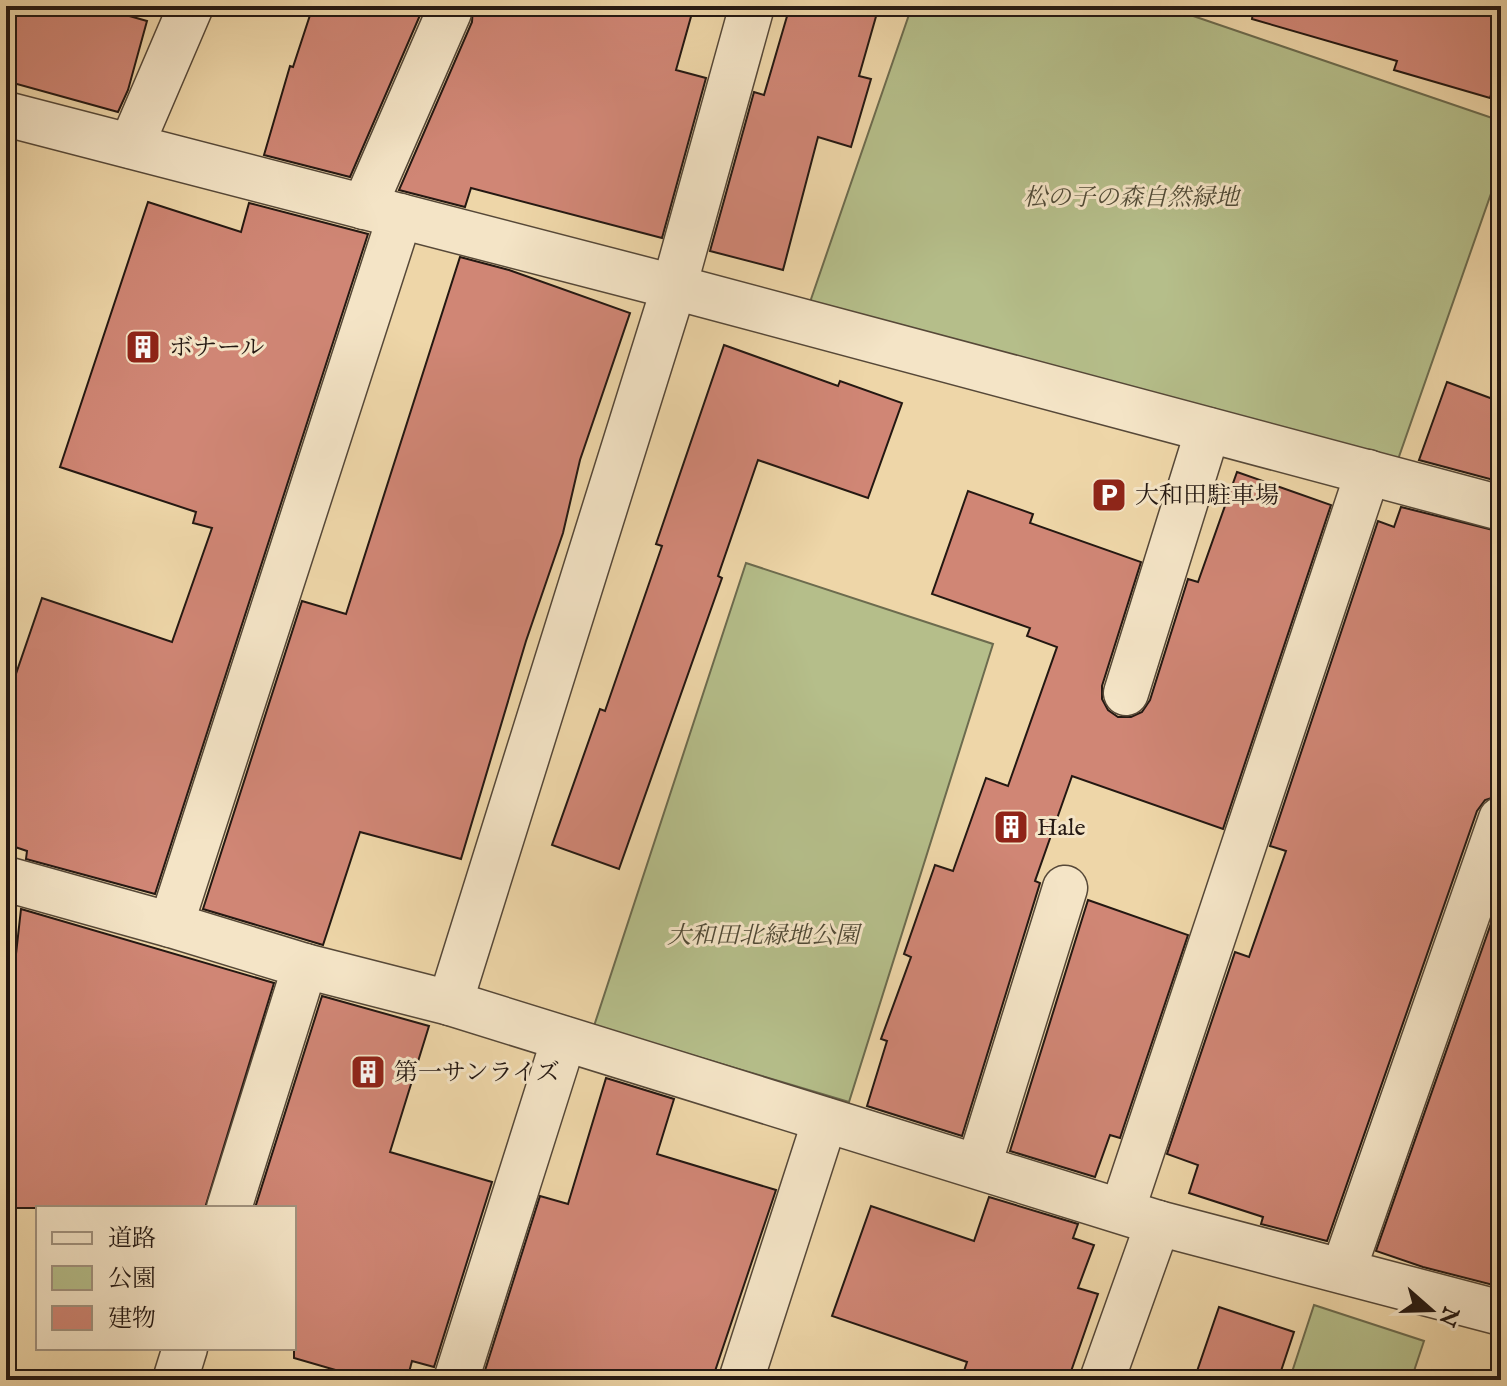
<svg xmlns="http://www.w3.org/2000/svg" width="1507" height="1386" font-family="'IM FELL English','Noto Serif JP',serif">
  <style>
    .green { fill: #b5be8a; stroke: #6c6b4e; stroke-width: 2 }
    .building { fill: #d08675; stroke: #241812; stroke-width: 2 }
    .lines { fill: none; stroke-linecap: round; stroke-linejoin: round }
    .minor-casing { stroke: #564838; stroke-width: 47 }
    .minor { stroke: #f4e4c6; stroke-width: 44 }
    .labels { text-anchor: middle; stroke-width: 6; stroke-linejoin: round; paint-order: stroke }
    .park-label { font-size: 24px; font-style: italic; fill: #504a36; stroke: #f4e4c6 }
    .poi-label { font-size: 24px; fill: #241812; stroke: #f4e4c6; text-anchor: start }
  </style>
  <rect width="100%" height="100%" fill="#eed6a8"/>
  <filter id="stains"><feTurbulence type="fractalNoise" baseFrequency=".0025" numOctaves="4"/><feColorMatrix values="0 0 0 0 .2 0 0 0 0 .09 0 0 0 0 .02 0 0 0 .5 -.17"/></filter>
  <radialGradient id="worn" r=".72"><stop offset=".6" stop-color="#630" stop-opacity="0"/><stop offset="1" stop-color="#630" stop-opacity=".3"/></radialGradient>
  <g class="green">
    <path d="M912,6H1164L1501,121V165L1395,468L809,305Z"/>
    <path d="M746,563L993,644L849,1102L594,1026Z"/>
    <path d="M1314,1305L1424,1341L1411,1380H1318L1292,1372Z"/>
  </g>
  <g class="building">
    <path d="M6,6H94L147,21L128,90L118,112L6,81Z"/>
    <path d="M313,6H424L350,177L264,155L290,66L293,67Z"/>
    <path d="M473,6H694L676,70L706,78L662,238L471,188L465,207L399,190L472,22Z"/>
    <path d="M790,6H879L859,76L871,79L851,147L818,137L783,270L710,251L754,92L764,95Z"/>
    <path d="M1254,6H1501V60L1490,98L1394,70L1397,61L1252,19Z"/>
    <path d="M148,202L241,232L249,203L368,234L155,894L26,859L27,851L6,844V703L42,598L172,642L212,528L193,523L196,512L60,467Z"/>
    <path d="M460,257L509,270L630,313L580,460L563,533L526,641L461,859L360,832L323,945L203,909L302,601L346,614Z"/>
    <path d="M724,345L838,386L840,381L902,403L868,498L758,460L718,576L722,578L619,869L552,845L600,709L605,711L662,546L656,544Z"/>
    <path d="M1447,382L1501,402V482L1419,460Z"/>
    <path d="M1237,472L1331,505L1223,829L1072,776L1035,881L1040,883L962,1136L867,1106L887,1041L881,1039L911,957L904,954L935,865L953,871L986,778L1008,786L1057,647L1027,636L1030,628L932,594L968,491L1033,514L1030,523L1141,562L1102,686V699L1108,710L1118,717H1131L1142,712L1150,700L1188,579L1198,582Z"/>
    <path d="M1401,507L1501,532V795L1485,800L1477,811L1327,1241L1261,1224L1263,1217L1189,1193L1198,1165L1167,1154L1235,952L1249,957L1286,851L1270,846L1378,521L1394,527Z"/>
    <path d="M1501,895V1287L1423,1267L1376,1251Z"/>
    <path d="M1088,900L1188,935L1120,1138L1110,1135L1095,1177L1010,1151Z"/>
    <path d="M21,909L274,983L205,1208H6V1074L13,1026H8Z"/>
    <path d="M322,996L429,1026L390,1152L492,1182L434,1367L412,1361L407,1380H370L294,1358V1208H255Z"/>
    <path d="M606,1078L674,1099L657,1154L776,1190L712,1380H482L540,1196L568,1204Z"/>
    <path d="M989,1197L1078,1224L1073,1238L1094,1245L1078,1288L1098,1294L1068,1380H961L967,1362L832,1316L871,1206L974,1241Z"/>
    <path d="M1219,1307L1294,1332L1278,1380H1194Z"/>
  </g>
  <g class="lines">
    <defs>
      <g id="minor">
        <path d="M6,114L674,287L1501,508"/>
        <path d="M131,146L191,6"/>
        <path d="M364,207L449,12"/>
        <path d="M1126,693L1208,430"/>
        <path d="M6,879L171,925L305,966L450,1003L1158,1223L1501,1313"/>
        <path d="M171,925L400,216"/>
        <path d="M450,1003L674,287L752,6"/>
        <path d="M979,1165L1065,888"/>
        <path d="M229,1208L305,966"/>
        <path d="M1122,1211L1368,472"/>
        <path d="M1343,1271L1501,819"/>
        <path d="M175,1380L185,1348"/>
        <path d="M456,1380L564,1039"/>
        <path d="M741,1380L825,1120"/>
        <path d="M1102,1380L1158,1223"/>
      </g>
    </defs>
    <use href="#minor" class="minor-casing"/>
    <use href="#minor" class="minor"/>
  </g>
  <defs>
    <symbol id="building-square" viewBox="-11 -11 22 22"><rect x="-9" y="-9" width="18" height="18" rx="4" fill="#8f2418" stroke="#f4e4c6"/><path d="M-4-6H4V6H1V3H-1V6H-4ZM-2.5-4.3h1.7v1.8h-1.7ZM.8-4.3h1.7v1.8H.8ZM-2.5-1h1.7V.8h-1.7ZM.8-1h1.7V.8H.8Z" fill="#fff"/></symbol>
    <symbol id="parking-square" viewBox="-11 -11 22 22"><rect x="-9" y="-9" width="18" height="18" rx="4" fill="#8f2418" stroke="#f4e4c6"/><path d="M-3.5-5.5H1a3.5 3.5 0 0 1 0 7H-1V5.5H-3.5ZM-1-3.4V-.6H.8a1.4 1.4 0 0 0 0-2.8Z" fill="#fff"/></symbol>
  </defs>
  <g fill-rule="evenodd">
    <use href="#building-square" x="123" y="327" width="40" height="40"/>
    <use href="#parking-square" x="1089" y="475" width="40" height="40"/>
    <use href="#building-square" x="991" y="807" width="40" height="40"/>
    <use href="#building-square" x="348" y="1052" width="40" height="40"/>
  </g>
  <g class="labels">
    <g class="park-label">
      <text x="1131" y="205">松の子の森自然緑地</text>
      <text x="763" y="943">大和田北緑地公園</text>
    </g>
    <g class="poi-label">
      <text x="169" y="355">ボナール</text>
      <text x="1135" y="503">大和田駐車場</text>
      <text x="1037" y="835">Hale</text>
      <text x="394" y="1080">第一サンライズ</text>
    </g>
  </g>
  <rect width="1507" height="1386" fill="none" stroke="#eed6a8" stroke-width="32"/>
  <rect x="8" y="8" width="1491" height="1370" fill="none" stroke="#241812" stroke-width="4"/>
  <rect x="16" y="16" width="1475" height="1354" fill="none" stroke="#241812" stroke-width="2"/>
  <rect x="36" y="1206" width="260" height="144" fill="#f4e4c6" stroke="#a1927e" stroke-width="2"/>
  <rect x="52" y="1232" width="40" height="12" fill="#f4e4c6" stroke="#a1927e" stroke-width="2"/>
  <text x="108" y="1246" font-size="24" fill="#241812">道路</text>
  <rect x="52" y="1266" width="40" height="24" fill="#b5be8a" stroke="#a1927e" stroke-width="2"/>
  <text x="108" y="1286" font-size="24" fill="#241812">公園</text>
  <rect x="52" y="1306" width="40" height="24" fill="#d08675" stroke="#a1927e" stroke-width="2"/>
  <text x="108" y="1326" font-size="24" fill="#241812">建物</text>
  <g transform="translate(1431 1310) rotate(110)" stroke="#f4e4c6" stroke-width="6" paint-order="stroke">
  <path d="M0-6L14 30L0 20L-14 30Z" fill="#241812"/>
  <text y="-12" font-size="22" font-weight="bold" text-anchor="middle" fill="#241812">N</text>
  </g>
  <rect width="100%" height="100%" filter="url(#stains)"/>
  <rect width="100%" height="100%" fill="url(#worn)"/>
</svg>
